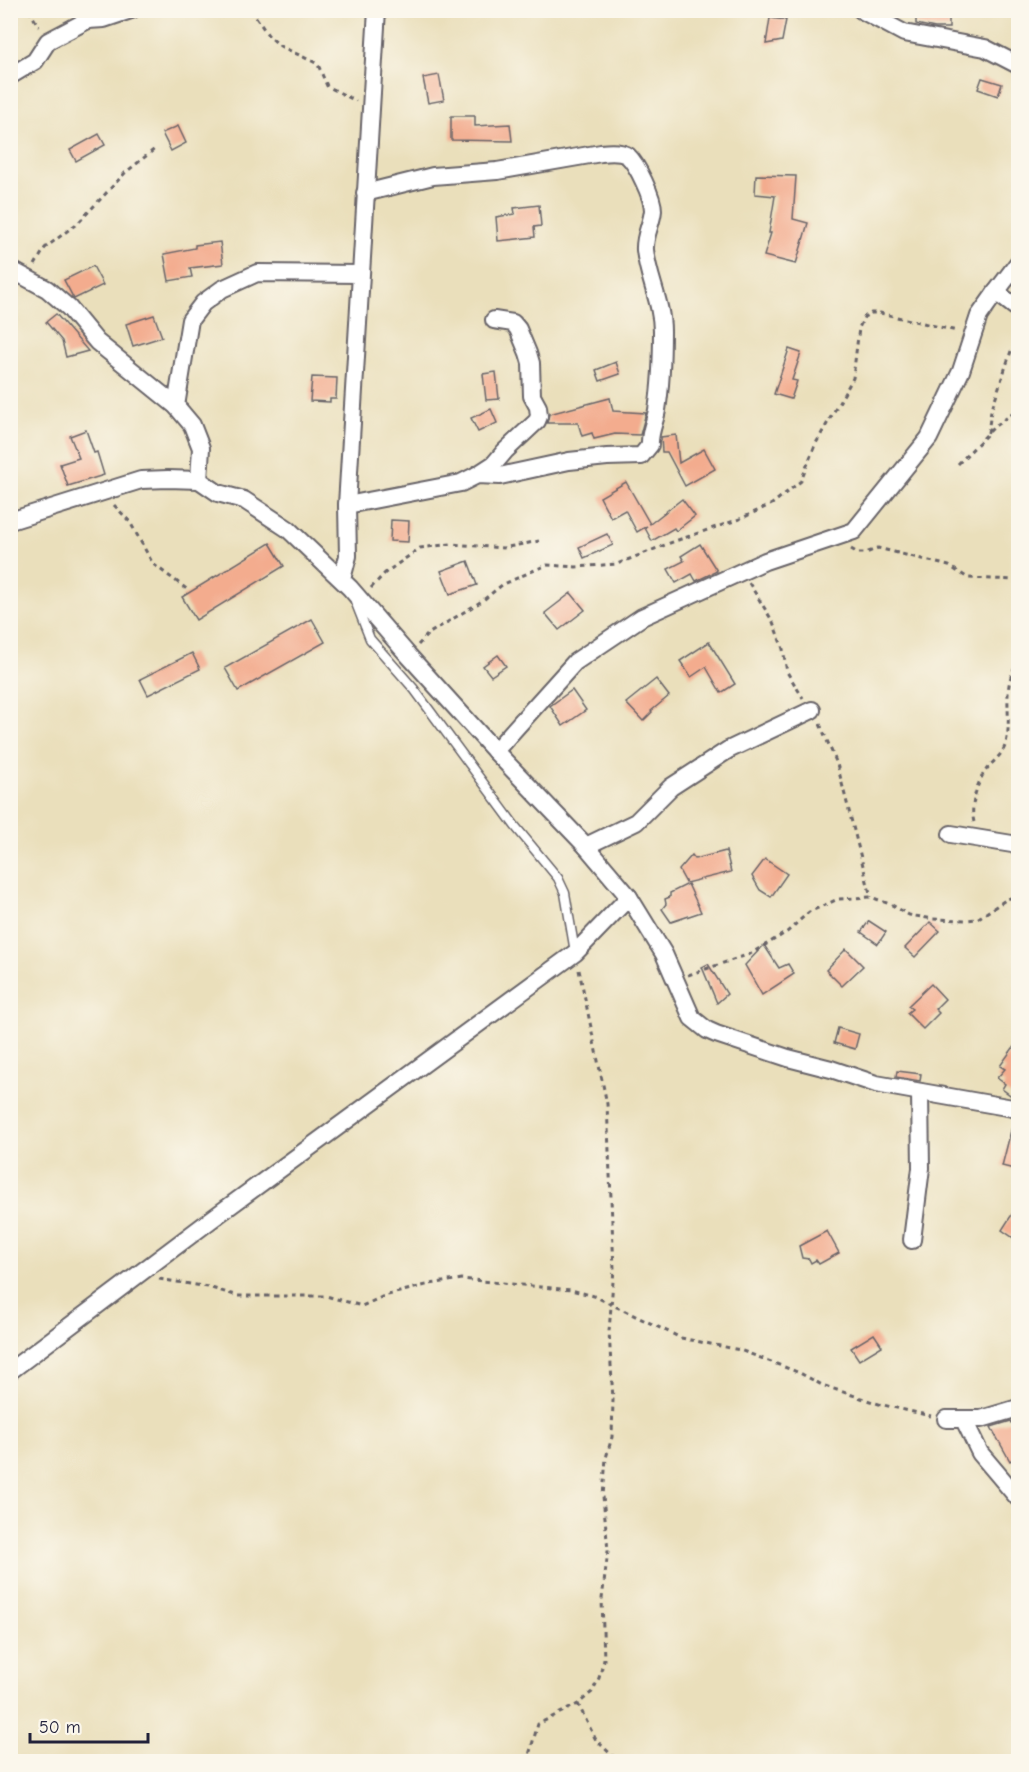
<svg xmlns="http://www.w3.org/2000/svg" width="1029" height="1772" font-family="'Comic Neue',sans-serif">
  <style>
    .building { fill: #f3ac8e }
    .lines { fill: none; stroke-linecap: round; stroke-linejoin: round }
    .service-casing { stroke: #686468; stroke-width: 11 }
    .minor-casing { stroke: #686468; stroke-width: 20 }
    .path { stroke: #686468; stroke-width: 3; stroke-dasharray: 4.5 4.5; stroke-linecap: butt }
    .service { stroke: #fff; stroke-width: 8 }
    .minor { stroke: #fff; stroke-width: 16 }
  </style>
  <rect width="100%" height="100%" fill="#fbf7ec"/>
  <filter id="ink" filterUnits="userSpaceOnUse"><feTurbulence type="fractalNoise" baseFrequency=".0167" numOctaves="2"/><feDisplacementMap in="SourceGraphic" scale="12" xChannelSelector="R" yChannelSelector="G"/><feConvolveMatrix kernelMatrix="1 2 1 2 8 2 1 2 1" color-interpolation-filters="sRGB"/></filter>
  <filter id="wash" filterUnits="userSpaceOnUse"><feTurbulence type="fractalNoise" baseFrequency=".008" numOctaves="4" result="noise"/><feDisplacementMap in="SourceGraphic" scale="24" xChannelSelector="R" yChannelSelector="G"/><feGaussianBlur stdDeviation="1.35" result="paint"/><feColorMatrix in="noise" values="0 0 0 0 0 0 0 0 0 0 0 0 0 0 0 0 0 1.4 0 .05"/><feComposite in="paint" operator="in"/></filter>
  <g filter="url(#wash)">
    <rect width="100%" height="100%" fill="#eadfbb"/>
    <g id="blocks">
      <g class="building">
        <path d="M916,10H949V28H935L916,24Z"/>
        <path d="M770,18L786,20L782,41L766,44Z"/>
        <path d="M439,75L444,100L428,103L423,78Z"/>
        <path d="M982,78L1002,84L998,96L978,89Z"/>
        <path d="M451,116H475V126L510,124L512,141L451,140Z"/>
        <path d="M178,126L186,143L171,151L162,133Z"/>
        <path d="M99,134L105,145L76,161L70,150Z"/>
        <path d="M756,175L796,176L793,219L808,223L796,264L764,256L771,233H769L775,196L755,194Z"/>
        <path d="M539,205L541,226L534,227L535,237L498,241L496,217L515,214L514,208Z"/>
        <path d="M220,242L223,264L190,268L192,277L169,281L164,254L195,248V245Z"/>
        <path d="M93,266L103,285L74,299L64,280Z"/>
        <path d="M56,314L88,351L66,357L62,341L46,322Z"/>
        <path d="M154,315L162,337L133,346L126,324Z"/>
        <path d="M789,349L801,353L792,380L797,381L791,399L774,394Z"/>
        <path d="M616,362L620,374L600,381L596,370Z"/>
        <path d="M496,372L499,399L486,400L483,374Z"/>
        <path d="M312,377L337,378L336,399H330V402L310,401Z"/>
        <path d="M610,398L613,411L646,413L640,435L615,434L594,439L592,433L582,436L578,423H547L549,414Z"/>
        <path d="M491,409L497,423L478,432L471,418Z"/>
        <path d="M86,430L94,453L97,452L104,475L68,486L60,464L79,458L70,436Z"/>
        <path d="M676,435L679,463L704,449L715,469L685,486L667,452H662L661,437Z"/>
        <path d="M626,482L650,524L682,499L695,516L676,531L674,528L652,541L645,528L647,526L637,532L625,510L611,518L600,497Z"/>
        <path d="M391,520L409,521L408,542L390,541Z"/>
        <path d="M607,534L613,545L584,558L579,547Z"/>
        <path d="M270,543L284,566L196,620L182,597Z"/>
        <path d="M700,544L717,571L696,581L692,574L676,583L668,569L684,561L681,556Z"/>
        <path d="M468,561L477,585L450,594L441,571Z"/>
        <path d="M571,593L585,610L559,630L545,613Z"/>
        <path d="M312,619L325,642L238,691L225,668Z"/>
        <path d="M709,642L735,684L721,693L706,667L691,677L680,661Z"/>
        <path d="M192,653L200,669L148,695L140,679Z"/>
        <path d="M498,655L506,666L491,676L483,666Z"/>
        <path d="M656,679L669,696L651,711L652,712L643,721L626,703Z"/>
        <path d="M572,690L586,710L563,726L550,706Z"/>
        <path d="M726,851L731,872L686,883L679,870L692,855L695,859Z"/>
        <path d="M765,859L787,874L771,897L760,890L752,876Z"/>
        <path d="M688,884L701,912L671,922L662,909L666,904L665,899L670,897V893Z"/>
        <path d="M869,921L886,932L878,944L861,932Z"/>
        <path d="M930,922L940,931L915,957L905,948Z"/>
        <path d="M764,945L779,968L788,964L794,974L762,995L745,965Z"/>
        <path d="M846,949L863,966L842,986L826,970Z"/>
        <path d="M708,964L727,994L717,1003L702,967Z"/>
        <path d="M931,984L945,999L935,1009L939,1013L923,1029L907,1013L912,1009L908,1006Z"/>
        <path d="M838,1028L859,1034L855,1049L834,1043Z"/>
        <path d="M1018,1041V1098L1013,1097L1002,1089L1005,1084L997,1078L1005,1069L1000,1066Z"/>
        <path d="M897,1071L921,1074L920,1081L896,1077Z"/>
        <path d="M1014,1119L1018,1120V1170L1002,1166Z"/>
        <path d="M1018,1205V1241L1002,1230Z"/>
        <path d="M827,1231L839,1253L819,1264L816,1260L811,1263L809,1259L802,1258L799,1246Z"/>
        <path d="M874,1334L882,1346L859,1360L851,1348Z"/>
        <path d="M1011,1421L1018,1435V1456L1010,1461L991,1427Z"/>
      </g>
    </g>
  </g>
  <g filter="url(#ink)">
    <use href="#blocks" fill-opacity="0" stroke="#686468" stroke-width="1.5"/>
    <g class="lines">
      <defs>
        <path id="service" d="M355,601L370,639L414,689L515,826L558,878L565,893L575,952"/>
        <g id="minor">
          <path d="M861,10L904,33L985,48L1018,65"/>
          <path d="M88,20L104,19L131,10"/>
          <path d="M10,76L35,61L48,41L88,20L93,10"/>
          <path d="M10,269L47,289L69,308L97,342L176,406L192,425L201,448L199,480"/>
          <path d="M996,292L1018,309"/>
          <path d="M176,406L190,320L203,303L222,289L257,273L360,274"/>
          <path d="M477,475L494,464L505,451L537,421L539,416L538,407L532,396L531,363L528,353L518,329L513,323L494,320"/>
          <path d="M347,505L461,483L477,475L500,476L569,461L607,457L641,456L650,445C649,433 655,422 657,410C661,385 662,357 662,331C662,303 648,278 645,250C644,235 652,224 653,210C653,198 637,164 628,156C621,151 609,152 601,153L497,171L433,176L365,193"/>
          <path d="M10,521L141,480L168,479L199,480L218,493L244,500L288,529L350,588L408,655L495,751L586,846L629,897L664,954L692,1018L707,1030L716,1034L788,1058L831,1069L876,1084L1018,1109"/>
          <path d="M342,579L348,556L347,505L377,10"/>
          <path d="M495,751L575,662L642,617L765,561L854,531L929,438L961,371L979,316L996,292L1018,263"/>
          <path d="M951,834L1018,845"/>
          <path d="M586,846L636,822L671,787L728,750L812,710"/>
          <path d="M912,1240L921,1168L920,1092"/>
          <path d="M10,1371L212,1219L575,953L629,897"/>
          <path d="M946,1419H981L1018,1408"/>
          <path d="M964,1420L980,1453L1018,1498"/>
        </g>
      </defs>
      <use href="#service" class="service-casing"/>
      <use href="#minor" class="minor-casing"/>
      <g class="path">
        <path d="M29,10L39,27"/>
        <path d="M251,10L268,35L280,46L316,63L319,67L327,86L356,101"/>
        <path d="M35,265L45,248L79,222L125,173L156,148"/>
        <path d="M988,433L991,411L1012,348"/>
        <path d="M958,464L995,426L1018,410"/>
        <path d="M114,505L130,522L153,564L188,590"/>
        <path d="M851,549L858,553H866L878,548L894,552L949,566L968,578L1018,580"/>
        <path d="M749,583L773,622L783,649L787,672L803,698"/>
        <path d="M371,588L385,573L420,548L451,544L503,548L539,541"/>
        <path d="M418,645L428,634L482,601L502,585L528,573L547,565L576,567L617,564L675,541L740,519L772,504L801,481L815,445L853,378L859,328L864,317L871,313H880L957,331"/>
        <path d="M820,724L837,764L871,897"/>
        <path d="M974,822C970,807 976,786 984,773C991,762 1002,757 1006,743C1013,713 1000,691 1018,661"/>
        <path d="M579,970L607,1104L614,1269L609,1331L613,1400L612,1437L606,1458L603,1496L608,1551L602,1599L604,1660L599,1678L592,1692L578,1704L596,1740L619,1762"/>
        <path d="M688,975L750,954L787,932L809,912L838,899L871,897L892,905L909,915L933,919L967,920L977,919L1007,899L1018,896"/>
        <path d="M159,1279L208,1287L238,1296H326L362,1306L384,1296L430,1284L462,1279L571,1290L594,1296L681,1338L740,1350L800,1373L822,1385L879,1404L931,1416"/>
        <path d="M527,1762L538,1724L578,1704"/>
      </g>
      <use href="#service" class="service"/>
      <use href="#minor" class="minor"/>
    </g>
  </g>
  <rect width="1029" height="1772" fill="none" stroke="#fbf7ec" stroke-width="36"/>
  <path d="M30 1733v9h118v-9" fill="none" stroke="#22223b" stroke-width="3"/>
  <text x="39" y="1733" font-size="18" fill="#22223b" stroke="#fbf7ec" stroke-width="4.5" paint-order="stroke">50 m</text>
</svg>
